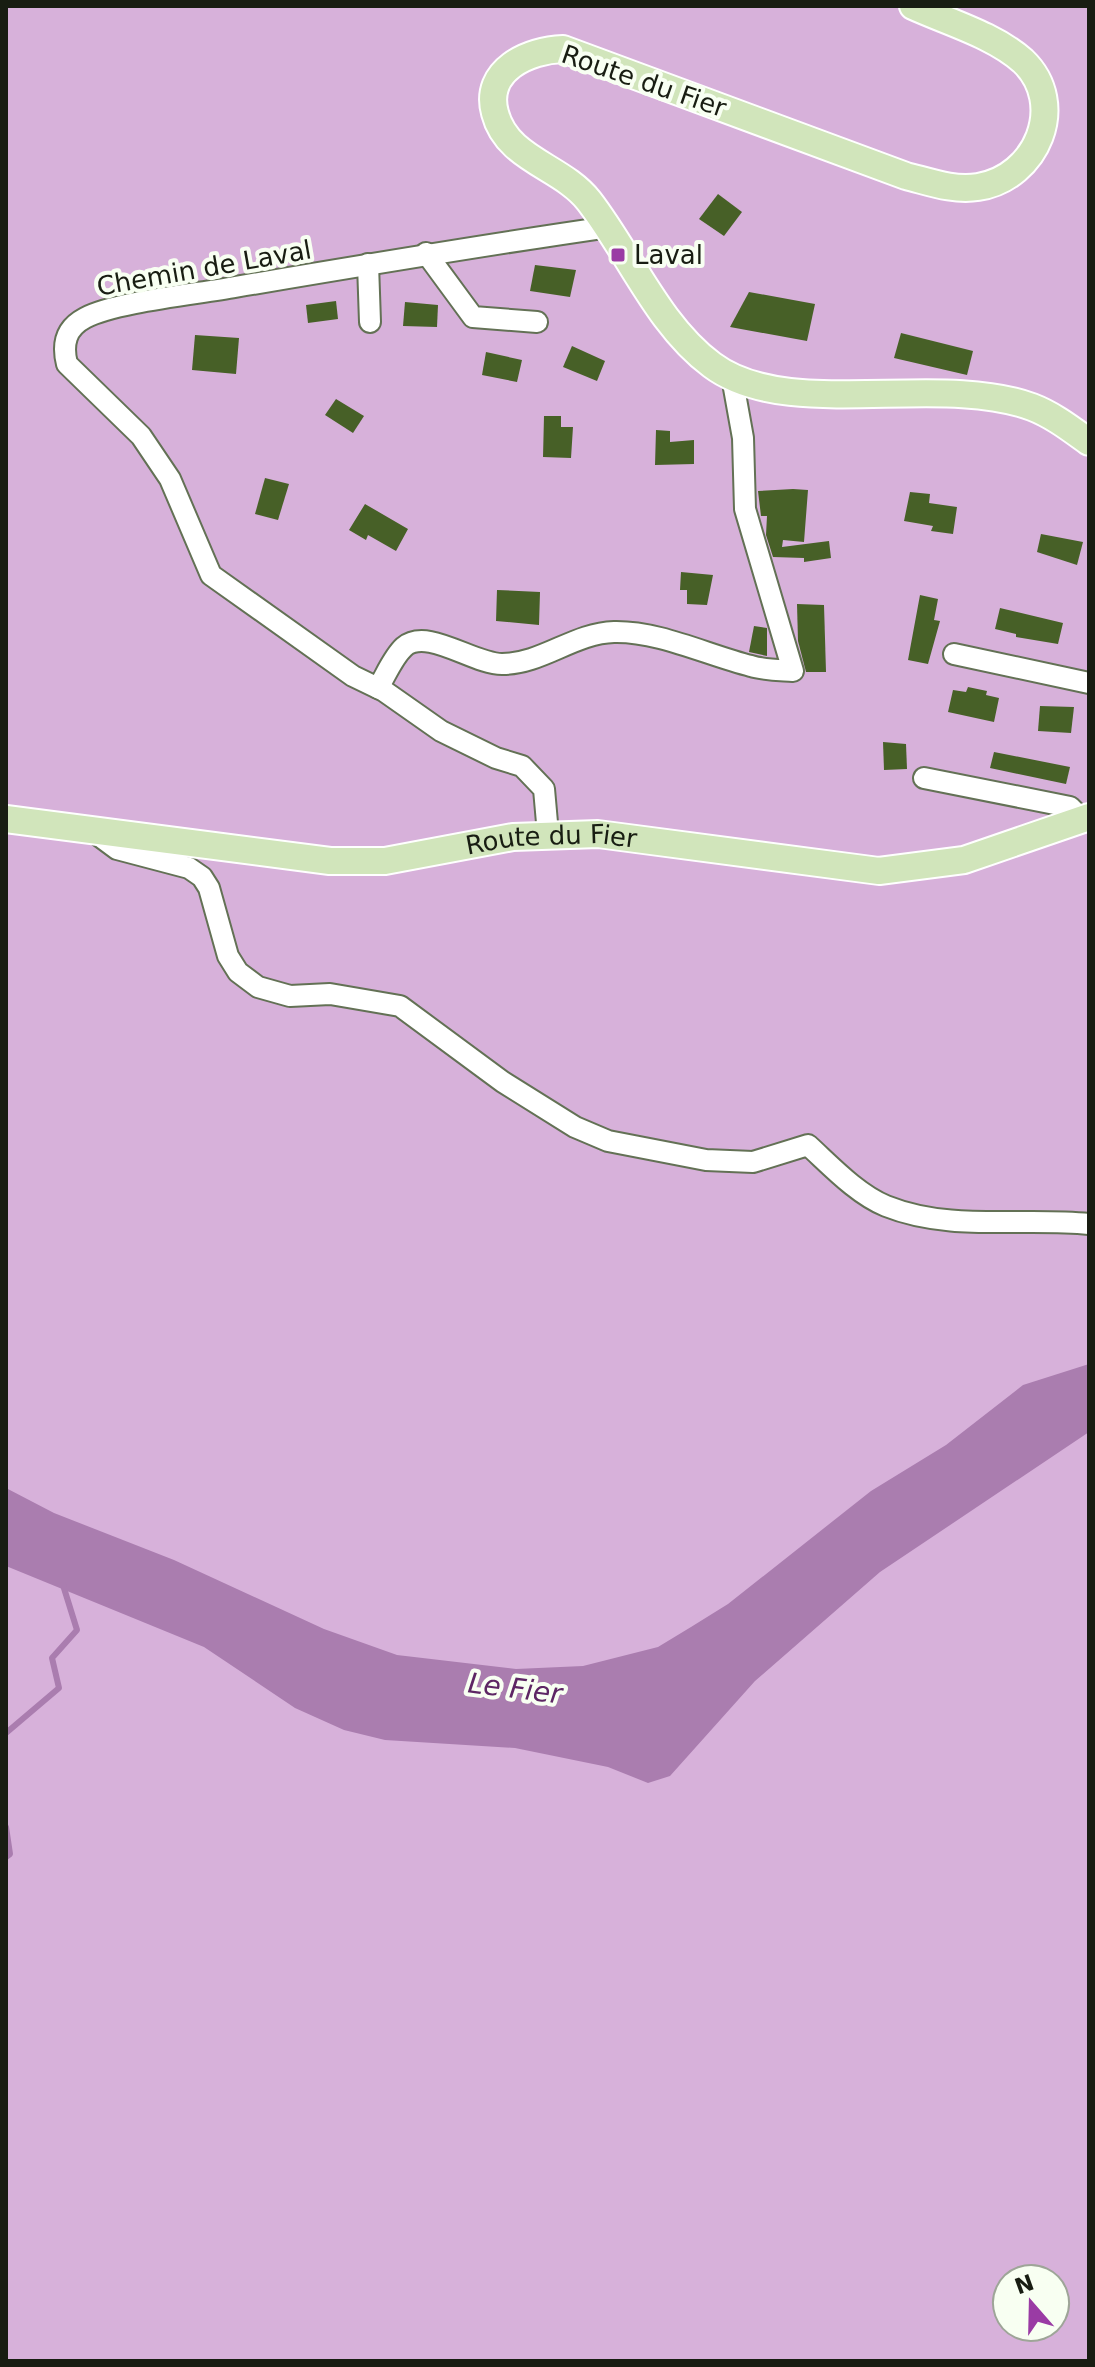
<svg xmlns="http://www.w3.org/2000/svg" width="1095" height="2367" font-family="'DejaVu Sans',sans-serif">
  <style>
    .green { fill: #d7b1da; fill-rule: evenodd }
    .water { fill: #aa7daf }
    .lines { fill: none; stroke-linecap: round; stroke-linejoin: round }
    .stream { stroke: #aa7daf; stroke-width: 6 }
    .building { fill: #476027 }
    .minor-casing { stroke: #637155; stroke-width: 24 }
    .major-casing { stroke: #fff; stroke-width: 30 }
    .minor { stroke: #fff; stroke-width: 20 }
    .major { stroke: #d1e5bb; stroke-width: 26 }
    .poi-dot { fill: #9a3ba4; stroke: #f8fff2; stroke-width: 3 }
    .labels { text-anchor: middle; stroke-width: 8; stroke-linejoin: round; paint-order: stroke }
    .street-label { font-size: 26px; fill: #181d12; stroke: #f8fff2 }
    .poi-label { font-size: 26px; fill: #181d12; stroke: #f8fff2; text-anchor: start }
    .water-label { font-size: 28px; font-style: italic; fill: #5d2664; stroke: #f8fff2 }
  </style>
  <rect width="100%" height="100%" fill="#e6f5d6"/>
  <path class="green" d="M6,6H1089V2361H6ZM1007,2279H1055V2327H1007Z"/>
  <path class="water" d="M1089,1364V1432L880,1572L755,1681L670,1776L648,1783L608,1767L515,1748L385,1740L344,1730L295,1708L204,1647L6,1566V1488L54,1513L174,1560L324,1629L397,1655L516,1669L583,1666L658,1647L691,1627L728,1604L871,1491L946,1445L1023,1385Z"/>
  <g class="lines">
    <g class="stream">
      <path d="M6,1733L59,1688L52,1658L77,1630L63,1585"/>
      <path d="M6,1827L10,1854L6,1857"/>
    </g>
  </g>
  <g class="building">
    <path d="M718,194L742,212L724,236L699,219Z"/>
    <path d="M535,265L576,270L570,297L530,291Z"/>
    <path d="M749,292L815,304L807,341L730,327Z"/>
    <path d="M336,301L338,319L308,323L306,305Z"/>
    <path d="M405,302L438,305L437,327L403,326Z"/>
    <path d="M901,333L973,351L967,375L894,358Z"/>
    <path d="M195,335L239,338L236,374L192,370Z"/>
    <path d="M572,346L605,361L597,381L563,367Z"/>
    <path d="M486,352L522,360L517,382L482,375Z"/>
    <path d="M336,399L364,416L353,433L325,415Z"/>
    <path d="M544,416H561V427H573L571,458L543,457Z"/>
    <path d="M656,430L670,431V442L694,440V464L655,465Z"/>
    <path d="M265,478L289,484L278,520L255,514Z"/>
    <path d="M793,489L808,490L804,542L783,540L782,547L829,541L831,558L804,562V558L773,557L766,535L767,516H761L758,491Z"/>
    <path d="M910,492L930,494L929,503L957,507L953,534L931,531L933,526L904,521Z"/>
    <path d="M365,504L408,529L396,551L368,535L366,540L349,530Z"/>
    <path d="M1041,534L1083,542L1077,565L1037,552Z"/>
    <path d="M681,572L713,575L707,605L687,604V590H680Z"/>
    <path d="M497,590L540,592L539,625L496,621Z"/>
    <path d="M920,595L938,599L934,620L940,621L928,664L908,660Z"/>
    <path d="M797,604L824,605L826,672H806L798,641Z"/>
    <path d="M1000,608L1063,623L1058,644L1016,637V634L995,629Z"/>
    <path d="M754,626L767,628V656L749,652Z"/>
    <path d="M968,687L987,691L986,695L999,698L994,722L948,712L953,690L966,692Z"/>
    <path d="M1040,706L1074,707L1071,733L1038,731Z"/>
    <path d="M883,742L906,744L907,769L884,770Z"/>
    <path d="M994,752L1070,767L1066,784L990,768Z"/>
  </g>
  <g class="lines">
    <defs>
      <g id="minor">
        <path d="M426,253L473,317L537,322"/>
        <path d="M368,264L370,322"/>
        <path d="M954,654L1089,683"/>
        <path d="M378,688C386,675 393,657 404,647C427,627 473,664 502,664C542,664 574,633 614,632C659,631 707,655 751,666C764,670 779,670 793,671L745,509L743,438L732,377"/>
        <path d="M924,778L1070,807L1083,820"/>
        <path d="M90,829L117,849L189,868L202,877L209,888L228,956L238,972L258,987L290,996L330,994L400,1006L503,1082L575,1127L608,1141L706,1160L753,1162L808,1145C831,1166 857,1194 886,1206C951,1232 1021,1217 1089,1224"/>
        <path d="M548,834L544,789L522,766L496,758L441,731L384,691L353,676L211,575L170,479L141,436L67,364C62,344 66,328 85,318C115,302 198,294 235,287C359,266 484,245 609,227"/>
      </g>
      <g id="major">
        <path d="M913,6C948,22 994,35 1023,61C1068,104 1037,178 978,187C954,191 930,182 906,176L563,49C529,50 483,70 495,113C507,160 562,166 589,201C630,254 658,325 712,365C788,422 938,372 1032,407C1053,415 1071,429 1089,442"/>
        <path id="s1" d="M6,819L330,861H385L513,837L598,834L879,871L964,860L1089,817"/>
      </g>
    </defs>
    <use href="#minor" class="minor-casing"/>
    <use href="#major" class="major-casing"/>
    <use href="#minor" class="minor"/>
    <use href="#major" class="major"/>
  </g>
  <rect class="poi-dot" x="610" y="247" width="16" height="16" rx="4"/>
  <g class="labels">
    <g class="street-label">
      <text transform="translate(644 81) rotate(19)" y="9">Route du Fier</text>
      <text transform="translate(204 268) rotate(-10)" y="9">Chemin de Laval</text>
      <text dy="9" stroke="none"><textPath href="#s1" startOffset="550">Route du Fier</textPath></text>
    </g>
    <g class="poi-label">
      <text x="634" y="264">Laval</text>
    </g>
    <g class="water-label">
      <text transform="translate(515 1688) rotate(7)" y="10">Le Fier</text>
    </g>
  </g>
  <rect width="1095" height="2367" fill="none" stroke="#181d12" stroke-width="16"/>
  <g transform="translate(1031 2303) rotate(340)"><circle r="38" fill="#f8fff2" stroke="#9ea598" stroke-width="2"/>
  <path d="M0-6L14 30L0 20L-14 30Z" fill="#9a3ba4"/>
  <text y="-12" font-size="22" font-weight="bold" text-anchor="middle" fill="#181d12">N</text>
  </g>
</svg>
